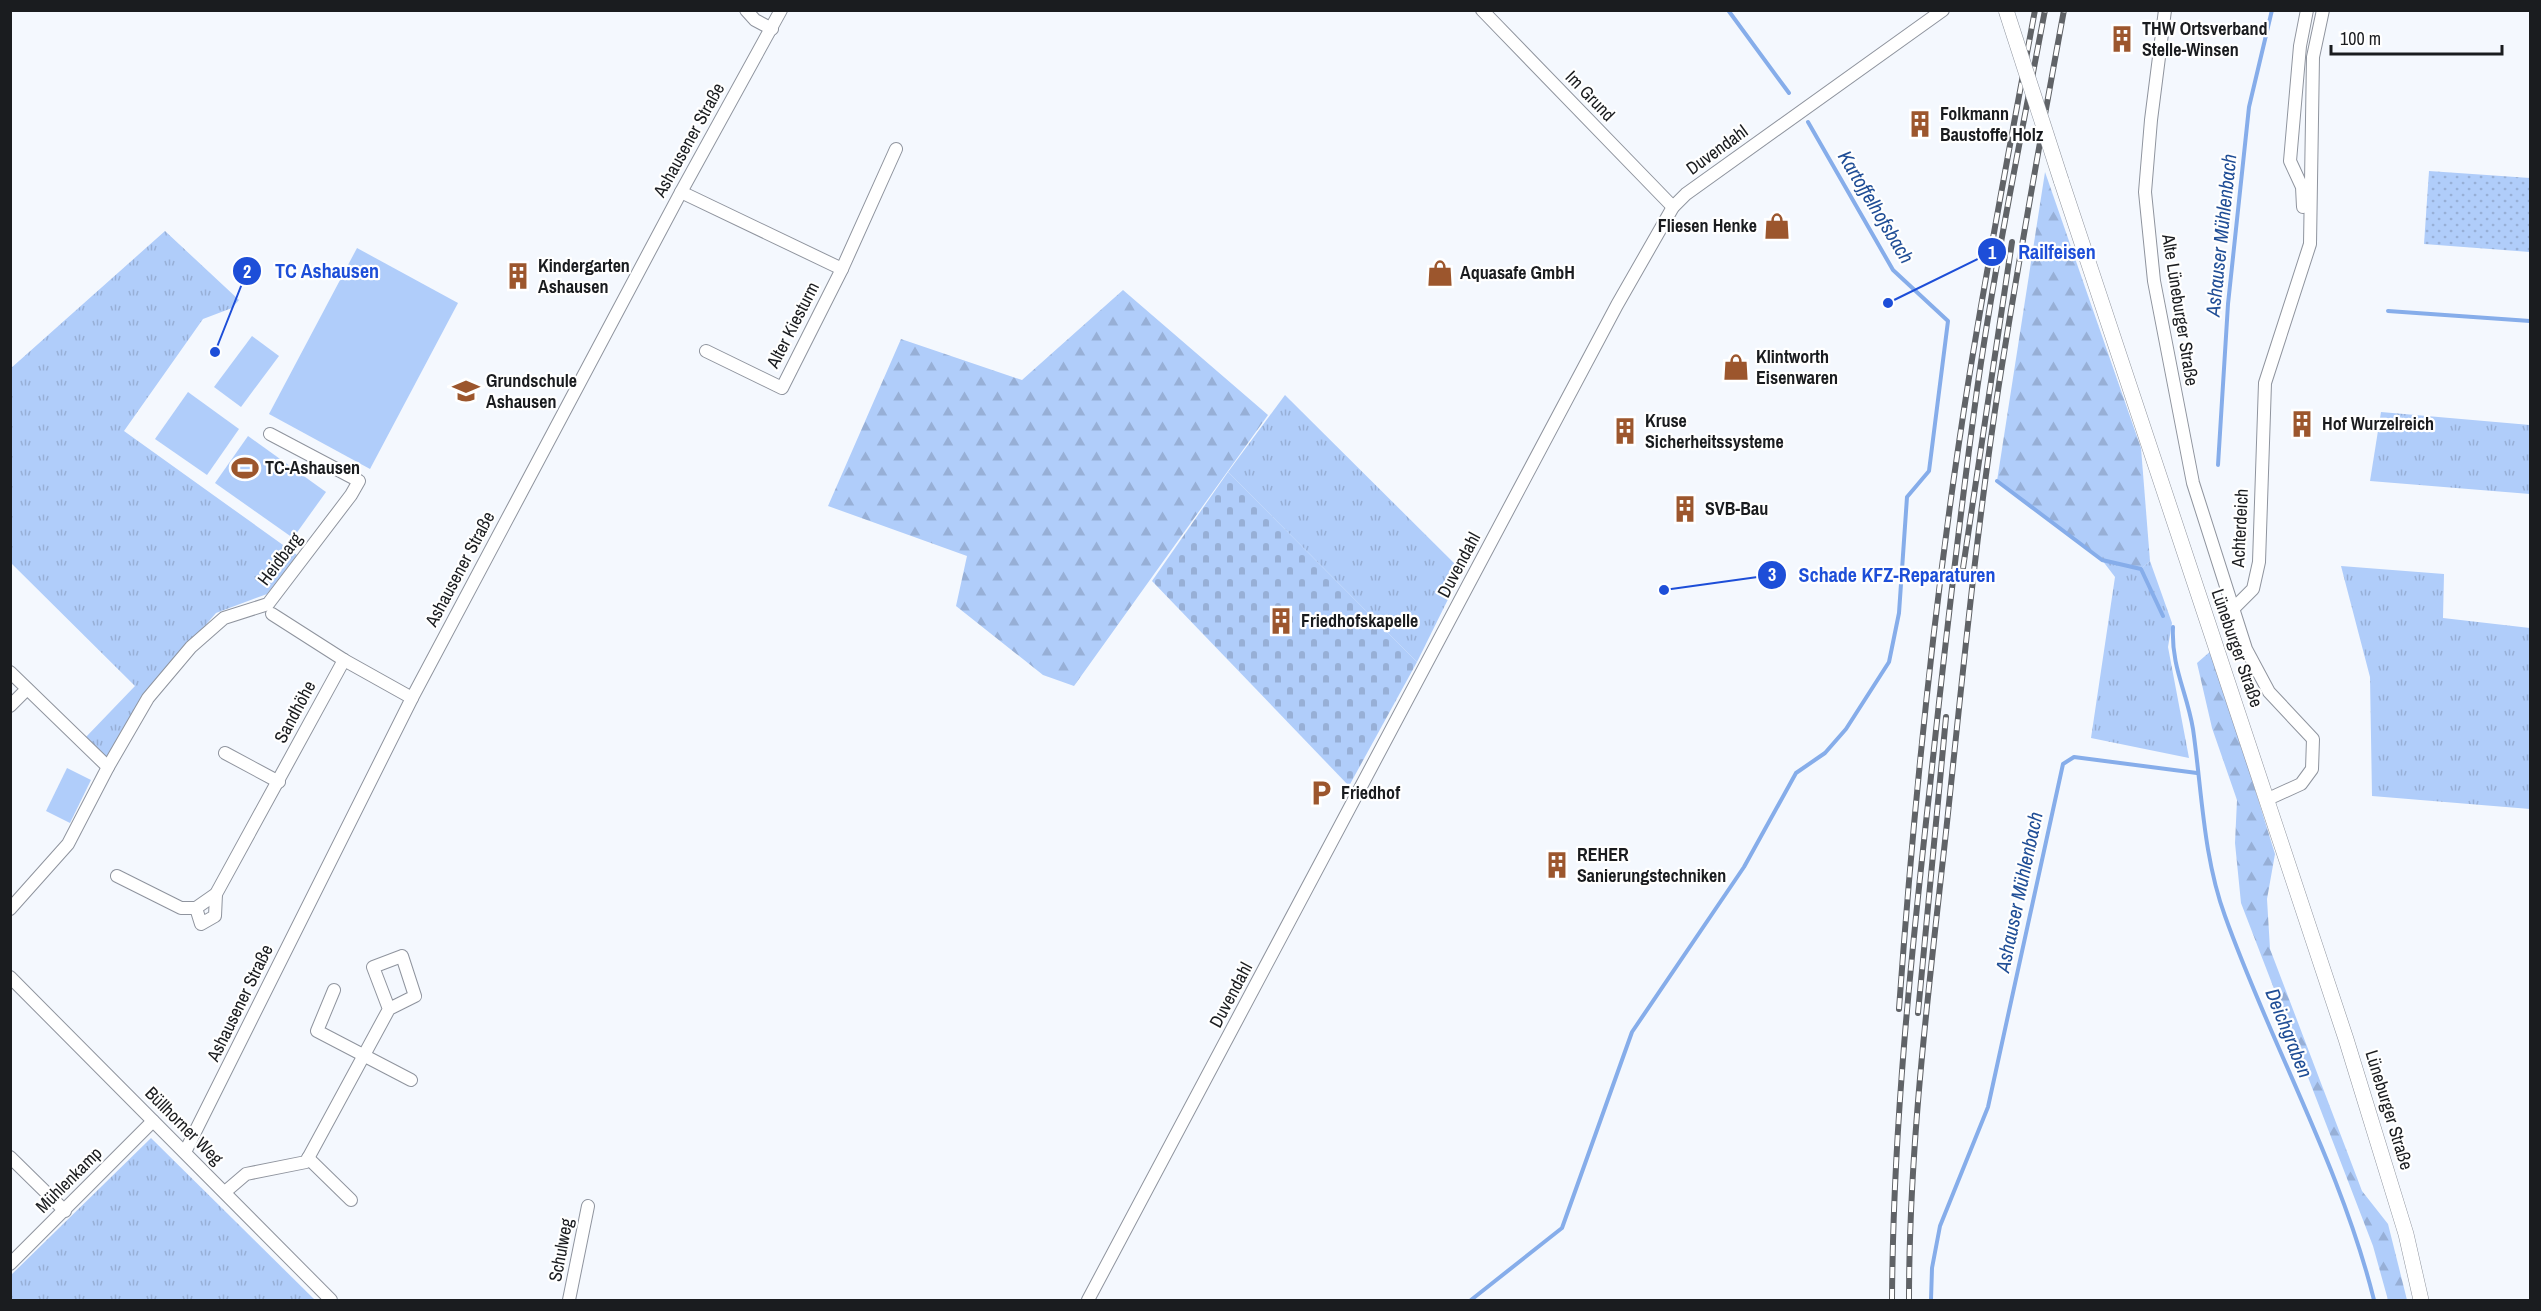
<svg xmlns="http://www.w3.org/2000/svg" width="2541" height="1311" font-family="'Archivo Narrow',sans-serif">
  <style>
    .grass { fill: url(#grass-tufts) }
    .forest { fill: url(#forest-firs) }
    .cemetery { fill: url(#cemetery-stones) }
    .park { fill: url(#park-dots) }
    .pitch { fill: #b0cdfa }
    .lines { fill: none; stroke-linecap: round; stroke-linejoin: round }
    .stream { stroke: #86adea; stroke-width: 4 }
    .minor-casing { stroke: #8f949e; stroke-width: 14 }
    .major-casing { stroke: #8f949e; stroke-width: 16 }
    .minor { stroke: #fff; stroke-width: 12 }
    .major { stroke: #fff; stroke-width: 15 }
    .rail-casing { stroke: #606367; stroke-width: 6 }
    .rail { stroke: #fff; stroke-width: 4; stroke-dasharray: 11; stroke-linecap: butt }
    .major-bridge-casing { stroke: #8f949e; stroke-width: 16; stroke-linecap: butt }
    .major-bridge { stroke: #fff; stroke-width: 15 }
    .labels { text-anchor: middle; stroke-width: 4.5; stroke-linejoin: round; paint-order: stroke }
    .poi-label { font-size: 18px; font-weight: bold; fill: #1a1c1f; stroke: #fff; text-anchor: start }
    .street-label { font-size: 18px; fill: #1a1c1f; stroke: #fff }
    .water-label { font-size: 20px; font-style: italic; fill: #204e96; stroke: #fff }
    .leader { fill: none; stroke: #1d4ed8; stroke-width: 2 }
    .callout-dot { fill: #1d4ed8; stroke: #fff; stroke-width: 2 }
    .mark-label { font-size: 18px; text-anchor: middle; font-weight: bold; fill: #fff }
    .callout-label { font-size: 20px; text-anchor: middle; font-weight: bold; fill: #1d4ed8; stroke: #fff; stroke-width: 4.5; stroke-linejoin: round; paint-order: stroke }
  </style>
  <defs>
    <pattern id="grass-tufts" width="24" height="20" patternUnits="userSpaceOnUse" patternTransform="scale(1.5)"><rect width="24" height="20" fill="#b0cdfa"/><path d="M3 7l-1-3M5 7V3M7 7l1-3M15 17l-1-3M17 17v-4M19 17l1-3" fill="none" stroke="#97afd6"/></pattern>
    <pattern id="forest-firs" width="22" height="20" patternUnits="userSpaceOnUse" patternTransform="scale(1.5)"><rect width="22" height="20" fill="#b0cdfa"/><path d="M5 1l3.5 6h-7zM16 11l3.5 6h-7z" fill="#97afd6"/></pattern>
    <pattern id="cemetery-stones" width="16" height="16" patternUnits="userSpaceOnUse" patternTransform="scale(1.5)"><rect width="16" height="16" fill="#b0cdfa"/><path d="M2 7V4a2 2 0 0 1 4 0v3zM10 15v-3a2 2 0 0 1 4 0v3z" fill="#97afd6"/></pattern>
    <pattern id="park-dots" width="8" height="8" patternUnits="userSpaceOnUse" patternTransform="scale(1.5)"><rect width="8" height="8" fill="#b0cdfa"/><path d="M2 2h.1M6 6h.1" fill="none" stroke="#97afd6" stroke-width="1.8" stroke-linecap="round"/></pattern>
  </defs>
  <rect width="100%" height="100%" fill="#f4f8fe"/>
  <g class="grass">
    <path d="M165,231L239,300L232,308L203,319L124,431L297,555L267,594L216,613L145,695L109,756L105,757L85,738L135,686L11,563L10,369Z"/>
    <path d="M1285,395L1462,571L1417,662L1228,472Z"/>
    <path d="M2381,412L2530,425V494L2370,481Z"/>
    <path d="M2102,560L2141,569L2150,561L2172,623L2168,647L2189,758L2091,738L2115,577Z"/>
    <path d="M2341,566L2444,574L2443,618L2530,628V809L2372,796L2370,677Z"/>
    <path d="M151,1138L315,1300H11V1275Z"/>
  </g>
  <g class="forest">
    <path d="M2045,172L2141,448L2150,561L2141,569L2102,560L1997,481Z"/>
    <path d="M1123,290L1268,415L1074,686L1043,675L956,606L967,556L828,506L901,339L1022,380Z"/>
    <path d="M2212,650L2275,854L2267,899L2270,949L2362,1191L2388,1224L2407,1300H2388L2373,1246L2241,903L2235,843L2237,800L2212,728L2197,663Z"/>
  </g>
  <path class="cemetery" d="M1228,472L1417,662L1349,786L1152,581Z"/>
  <path class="park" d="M2429,171L2530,178V252L2424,244Z"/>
  <g class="pitch">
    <path d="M357,248L458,303L370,469L269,414Z"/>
    <path d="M252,336L279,356L241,407L214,387Z"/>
    <path d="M188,392L239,429L207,475L155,439Z"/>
    <path d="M248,436L326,492L293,538L215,483Z"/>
    <path d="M67,768L91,780L70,823L46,811Z"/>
  </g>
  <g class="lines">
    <g class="stream">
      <path d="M1728,10L1789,93"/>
      <path d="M2388,311L2530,321"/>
      <path d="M2218,465L2228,304L2249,107L2272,10"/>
      <path d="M1997,481L2102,560L2141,569L2163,616"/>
      <path d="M2173,627C2171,667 2187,692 2193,729C2202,791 2203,856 2225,916C2271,1045 2341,1167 2374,1300"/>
      <path d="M1471,1300L1562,1228L1632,1032L1744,867L1796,773L1825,753L1846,729L1889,662L1899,613L1907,497L1929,471L1948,321L1893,270L1808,122"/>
      <path d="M1931,1300L1932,1268L1940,1226L1988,1107L2063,764L2074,757L2197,773"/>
    </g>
    <defs>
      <g id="minor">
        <path d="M746,10L755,20L772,29"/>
        <path d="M1482,10L1673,207"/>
        <path d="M2165,10L2151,120L2145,192L2154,281L2193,483L2246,649L2269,692L2313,739L2312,769L2301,784L2268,799"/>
        <path d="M681,192L842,269L896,149"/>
        <path d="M2303,207L2302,187L2290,161L2300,46L2307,10"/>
        <path d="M706,351L782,388L842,269"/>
        <path d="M2234,608L2253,589L2259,562L2265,383L2310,244L2313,57L2323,10"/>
        <path d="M272,614L344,660L412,698"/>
        <path d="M10,672L108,767"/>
        <path d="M10,706L27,689"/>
        <path d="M225,753L279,782"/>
        <path d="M117,876L181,908H196L216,894L344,660"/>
        <path d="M196,908L201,924L215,916L216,894"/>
        <path d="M10,909L68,844L108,767L148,698L191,647L224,618L268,604L351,495L359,481L270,434"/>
        <path d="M10,977L331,1300"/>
        <path d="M334,990L317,1031L411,1080"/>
        <path d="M185,1152L412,698L681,192L781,10"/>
        <path d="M10,1157L65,1211"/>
        <path d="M308,1158L351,1200"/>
        <path d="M225,1192L246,1174L306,1162L389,1009L415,996L402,956L373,967L389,1009"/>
        <path d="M10,1264L153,1121"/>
        <path d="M569,1300L588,1206"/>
        <path d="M1088,1300L1617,305L1673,207L1686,194L1943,10"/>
      </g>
      <path id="major" d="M2061,180L2346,1039L2406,1234L2421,1300"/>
    </defs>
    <use href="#minor" class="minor-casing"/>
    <use href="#major" class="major-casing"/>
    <use href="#minor" class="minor"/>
    <use href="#major" class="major"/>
    <defs>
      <g id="rail">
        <path d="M1963,568L2012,242"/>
        <path d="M1899,1009C1914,800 1935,591 1968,384C1988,259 2012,135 2035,10"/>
        <path d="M1918,1013L1946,717"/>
        <path d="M1892,1300C1893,1129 1911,956 1930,786C1944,654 1959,522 1977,390C1995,263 2021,137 2045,10"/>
        <path d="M1909,1300C1909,1144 1929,987 1946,832C1962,682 1976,532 1999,384C2019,259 2041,135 2064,10"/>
      </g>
    </defs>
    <use href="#rail" class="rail-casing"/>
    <use href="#rail" class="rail"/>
    <defs>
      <path id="major-bridge" d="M2006,10L2061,180"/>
    </defs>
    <use href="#major-bridge" class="major-bridge-casing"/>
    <use href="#major-bridge" class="major-bridge"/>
  </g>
  <defs>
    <symbol id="building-bare" viewBox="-9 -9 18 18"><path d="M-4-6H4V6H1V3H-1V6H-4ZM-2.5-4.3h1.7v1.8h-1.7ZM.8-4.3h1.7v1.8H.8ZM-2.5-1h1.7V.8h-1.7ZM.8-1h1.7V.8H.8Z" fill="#9c562d" stroke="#fff" stroke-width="2.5" paint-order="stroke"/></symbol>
    <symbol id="shop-bare" viewBox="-9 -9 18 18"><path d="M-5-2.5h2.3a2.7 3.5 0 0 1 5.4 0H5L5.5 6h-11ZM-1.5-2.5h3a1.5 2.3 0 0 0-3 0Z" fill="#9c562d" stroke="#fff" stroke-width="2.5" paint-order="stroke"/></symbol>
    <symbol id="school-bare" viewBox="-9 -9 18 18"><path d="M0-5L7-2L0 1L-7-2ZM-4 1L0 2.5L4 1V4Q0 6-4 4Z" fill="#9c562d" stroke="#fff" stroke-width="2.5" paint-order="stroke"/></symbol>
    <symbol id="stadium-bare" viewBox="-9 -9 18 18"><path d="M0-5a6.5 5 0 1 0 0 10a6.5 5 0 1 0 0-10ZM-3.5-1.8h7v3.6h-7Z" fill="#9c562d" stroke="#fff" stroke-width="2.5" paint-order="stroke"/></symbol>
    <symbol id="parking-bare" viewBox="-9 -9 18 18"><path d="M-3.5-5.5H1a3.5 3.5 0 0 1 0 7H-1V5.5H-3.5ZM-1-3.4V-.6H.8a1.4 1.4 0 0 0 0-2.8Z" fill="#9c562d" stroke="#fff" stroke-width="2.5" paint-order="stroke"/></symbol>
  </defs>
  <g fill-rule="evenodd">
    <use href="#building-bare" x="2103" y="20" width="38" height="38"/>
    <use href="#building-bare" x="1901" y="105" width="38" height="38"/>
    <use href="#shop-bare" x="1758" y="207" width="38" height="38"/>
    <use href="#shop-bare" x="1421" y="254" width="38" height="38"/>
    <use href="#building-bare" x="499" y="257" width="38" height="38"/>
    <use href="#shop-bare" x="1717" y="348" width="38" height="38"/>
    <use href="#school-bare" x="447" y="372" width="38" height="38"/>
    <use href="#building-bare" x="2283" y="405" width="38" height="38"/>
    <use href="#building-bare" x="1606" y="412" width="38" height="38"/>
    <use href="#stadium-bare" x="226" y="449" width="38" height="38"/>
    <use href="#building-bare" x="1666" y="490" width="38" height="38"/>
    <use href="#building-bare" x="1262" y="602" width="38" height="38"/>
    <use href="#parking-bare" x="1302" y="774" width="38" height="38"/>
    <use href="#building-bare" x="1538" y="846" width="38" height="38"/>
  </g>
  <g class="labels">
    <g class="poi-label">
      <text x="2142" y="35">THW Ortsverband<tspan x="2142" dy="21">Stelle-Winsen</tspan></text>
      <text x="1940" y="120">Folkmann<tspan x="1940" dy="21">Baustoffe Holz</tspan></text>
      <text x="1757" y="232" text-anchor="end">Fliesen Henke</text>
      <text x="538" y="272">Kindergarten<tspan x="538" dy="21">Ashausen</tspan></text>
      <text x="1460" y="279">Aquasafe GmbH</text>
      <text x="1756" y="363">Klintworth<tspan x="1756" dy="21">Eisenwaren</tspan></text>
      <text x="486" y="387">Grundschule<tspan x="486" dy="21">Ashausen</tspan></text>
      <text x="1645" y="427">Kruse<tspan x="1645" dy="21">Sicherheitssysteme</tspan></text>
      <text x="2322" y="430">Hof Wurzelreich</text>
      <text x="265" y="474">TC-Ashausen</text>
      <text x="1705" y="515">SVB-Bau</text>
      <text x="1301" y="627">Friedhofskapelle</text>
      <text x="1341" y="799">Friedhof</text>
      <text x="1577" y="861">REHER<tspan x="1577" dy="21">Sanierungstechniken</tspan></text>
    </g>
    <g class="street-label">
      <text transform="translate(1590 96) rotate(46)" y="6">Im Grund</text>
      <text transform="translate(689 140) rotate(-61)" y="6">Ashausener Straße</text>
      <text transform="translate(1717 150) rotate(-36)" y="6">Duvendahl</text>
      <text transform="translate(2180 310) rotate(81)" y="6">Alte Lüneburger Straße</text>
      <text transform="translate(793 325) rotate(-63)" y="6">Alter Kiesturm</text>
      <text transform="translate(2240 528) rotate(-87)" y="6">Achterdeich</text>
      <text transform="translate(280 559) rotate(-53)" y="6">Heidbarg</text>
      <text transform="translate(1459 565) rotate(-62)" y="6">Duvendahl</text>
      <text transform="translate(460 569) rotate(-62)" y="6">Ashausener Straße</text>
      <text transform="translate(2237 648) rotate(71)" y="6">Lüneburger Straße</text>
      <text transform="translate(295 712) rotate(-62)" y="6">Sandhöhe</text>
      <text transform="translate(1231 995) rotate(-62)" y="6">Duvendahl</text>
      <text transform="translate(240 1003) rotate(-64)" y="6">Ashausener Straße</text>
      <text transform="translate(2389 1110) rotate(73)" y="6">Lüneburger Straße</text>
      <text transform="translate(184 1126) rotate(45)" y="6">Büllhorner Weg</text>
      <text transform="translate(69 1180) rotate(-45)" y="6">Mühlenkamp</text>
      <text transform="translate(561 1250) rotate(-79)" y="6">Schulweg</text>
    </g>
    <g class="water-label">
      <text transform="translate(1876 207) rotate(59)" y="7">Kartoffelhofsbach</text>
      <text transform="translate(2221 235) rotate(-84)" y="7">Ashauser Mühlenbach</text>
      <text transform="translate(2019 892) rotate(-78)" y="7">Ashauser Mühlenbach</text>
      <text transform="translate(2289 1033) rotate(68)" y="7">Deichgraben</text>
    </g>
  </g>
  <path class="leader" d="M1888 303L1992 252M215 352L247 271M1664 590L1772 575"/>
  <g class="callout-dot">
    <circle cx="1888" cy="303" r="6"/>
    <circle cx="215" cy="352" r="6"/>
    <circle cx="1664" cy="590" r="6"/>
    <circle cx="1992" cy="252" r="15"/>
    <circle cx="247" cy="271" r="15"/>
    <circle cx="1772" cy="575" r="15"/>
  </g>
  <g class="mark-label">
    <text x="1992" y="259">1</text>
    <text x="247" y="278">2</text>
    <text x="1772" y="581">3</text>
  </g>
  <g class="callout-label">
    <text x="2057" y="259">Railfeisen</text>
    <text x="327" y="278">TC Ashausen</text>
    <text x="1897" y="582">Schade KFZ-Reparaturen</text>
  </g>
  <rect width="2541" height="1311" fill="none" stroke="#1a1c1f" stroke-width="24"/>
  <path d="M2331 45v9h171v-9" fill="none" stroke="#1a1c1f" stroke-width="3"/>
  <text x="2340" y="45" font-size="18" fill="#1a1c1f" stroke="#ffffff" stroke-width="4.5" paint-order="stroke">100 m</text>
</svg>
